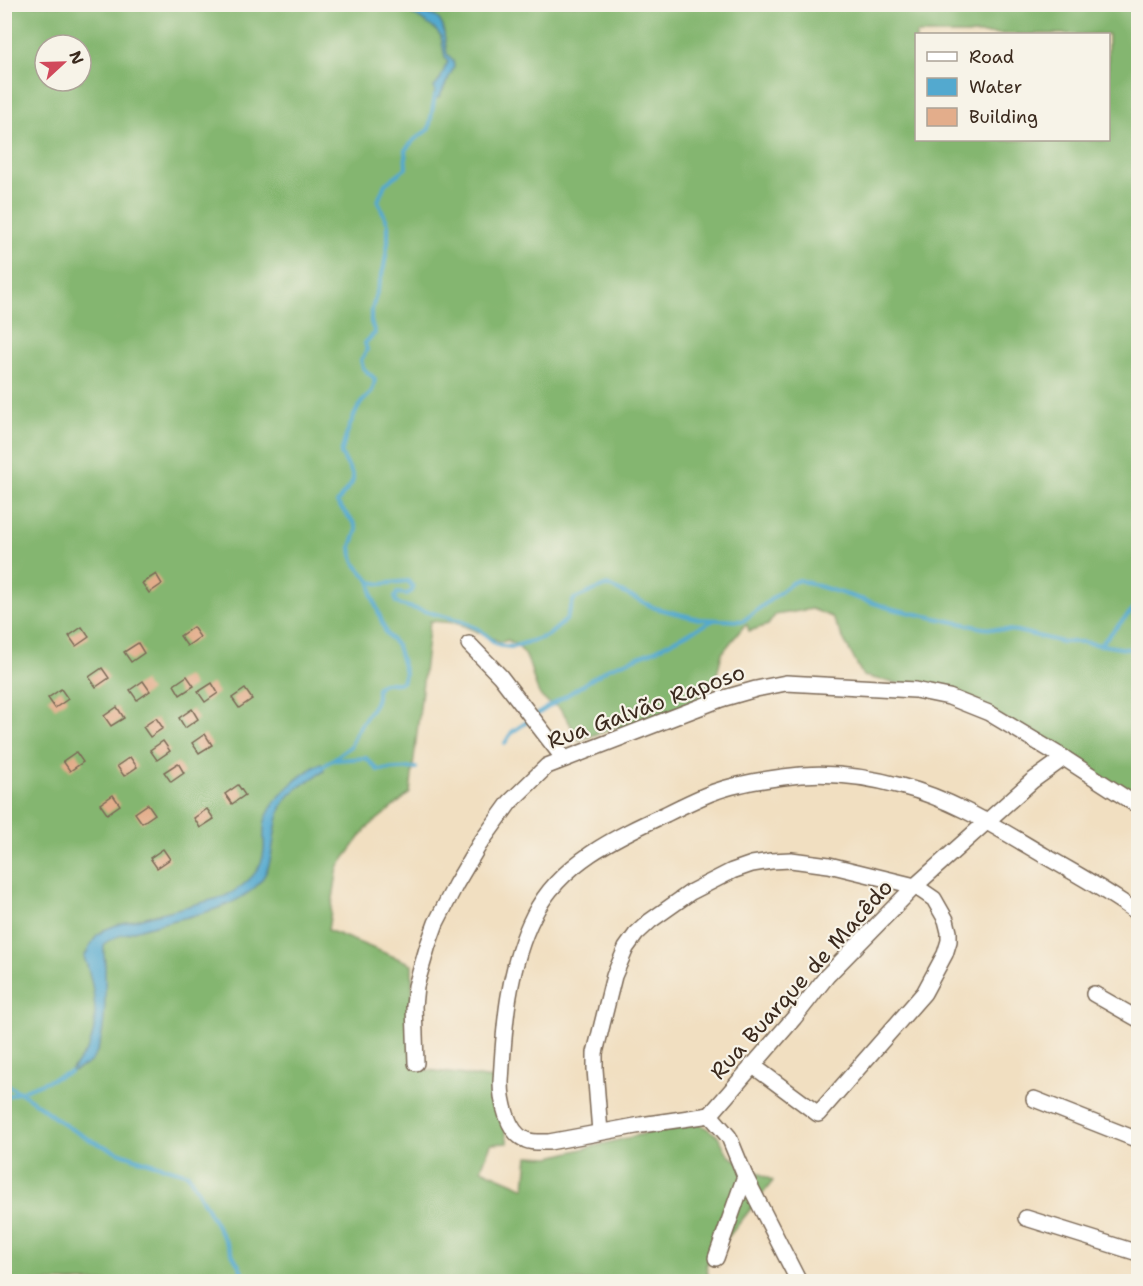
<svg xmlns="http://www.w3.org/2000/svg" width="1143" height="1286" font-family="'Shantell Sans',sans-serif">
  <style>
    .forest { fill: #84b670; stroke: #607047; stroke-width: 1.5; fill-rule: evenodd }
    .water { fill: #53a9cf; stroke: #476a76; stroke-width: 1.5 }
    .lines { fill: none; stroke-linecap: round; stroke-linejoin: round }
    .stream { stroke: #53a9cf; stroke-width: 4 }
    .building { fill: #e3ad8b }
    .minor-casing { stroke: #7b6957; stroke-width: 18 }
    .minor { stroke: #fff; stroke-width: 15 }
    .labels { text-anchor: middle; stroke-width: 4.5; stroke-linejoin: round; paint-order: stroke }
    .street-label { font-size: 22px; fill: #3b2a1e; stroke: #f7f3e8 }
  </style>
  <rect width="100%" height="100%" fill="#f7f3e8"/>
  <filter id="ink" filterUnits="userSpaceOnUse"><feTurbulence type="fractalNoise" baseFrequency=".0167" numOctaves="2"/><feDisplacementMap in="SourceGraphic" scale="12" xChannelSelector="R" yChannelSelector="G"/><feConvolveMatrix kernelMatrix="1 2 1 2 8 2 1 2 1" color-interpolation-filters="sRGB"/></filter>
  <filter id="wash" filterUnits="userSpaceOnUse"><feTurbulence type="fractalNoise" baseFrequency=".008" numOctaves="4" result="noise"/><feDisplacementMap in="SourceGraphic" scale="24" xChannelSelector="R" yChannelSelector="G"/><feGaussianBlur stdDeviation="1.35" result="paint"/><feColorMatrix in="noise" values="0 0 0 0 0 0 0 0 0 0 0 0 0 0 0 0 0 1.4 0 .05"/><feComposite in="paint" operator="in"/></filter>
  <g filter="url(#wash)">
    <rect width="100%" height="100%" fill="#f1dfc1"/>
    <path class="forest" d="M5,5H1138V802L972,699L863,676L832,617L812,609L775,615L768,625L749,631L747,625L744,626L722,653L712,695L622,731L618,727L579,740C573,731 567,715 559,708C552,704 544,702 540,695C528,674 535,654 508,640L501,642L457,623L430,621L410,793L367,828L338,867L328,930L412,964L414,1068L493,1079L508,1143L491,1144L481,1169L525,1188L528,1156L551,1157L651,1132L700,1124L718,1136L729,1156L773,1181L706,1265L710,1281L5,1282ZM916,34H1108V140H916ZM45,45H81V81H45Z"/>
    <g class="water">
      <path d="M386,5H413L423,12L436,17L440,21L443,27L447,54L453,60L454,67L440,96L436,99L433,98L435,92L434,87C444,78 441,72 448,62L445,58L441,36L435,29L405,9L393,8Z"/>
      <path d="M321,763L324,771C310,780 290,790 282,806C269,834 279,869 252,890C221,915 168,919 131,932C122,935 113,937 105,943C102,951 105,957 105,965C105,989 108,1045 90,1062C84,1067 75,1070 69,1073C75,1065 84,1056 89,1046C100,1020 94,983 84,957L96,936L104,930L119,924L223,897C242,888 262,873 264,850C265,840 262,828 266,818C276,794 299,775 321,763Z"/>
    </g>
    <g class="lines">
      <g class="stream">
        <path d="M371,582L381,584L408,581L413,587L412,591L407,594L397,593L395,597L396,602L401,605L458,620L479,629L495,643L503,646L512,647L544,637L550,634L566,620L574,599L607,585L655,608L699,619L743,621L792,583L799,580L893,609L983,628L1017,631L1062,642H1083L1126,649L1138,648"/>
        <path d="M1100,645L1138,604"/>
        <path d="M536,715L609,668L651,652L714,620"/>
        <path d="M505,743L512,732L530,720"/>
        <path d="M336,760L366,758L378,770L416,768"/>
        <path d="M318,770L350,747L357,731L375,703L377,697V688C384,678 393,686 402,682L405,673L397,646L386,633L372,595L371,582L356,565L352,555L351,546L357,530L354,523L337,503C355,476 360,486 341,454C345,438 350,422 358,408C365,394 372,400 375,379L363,368L361,360L367,350L365,343L375,333L371,322V313L384,267L388,242V224L378,201L385,184L406,168L405,150L414,140L429,129L435,95"/>
        <path d="M4,1084C32,1096 52,1119 78,1133C112,1153 151,1163 188,1174L248,1282"/>
        <path d="M4,1098L70,1072"/>
      </g>
    </g>
    <g id="blocks">
      <g class="building">
        <path d="M156,574L162,584L149,593L142,583Z"/>
        <path d="M82,627L89,637L76,646L69,636Z"/>
        <path d="M193,627L200,637L187,646L180,636Z"/>
        <path d="M138,643L144,653L131,662L124,652Z"/>
        <path d="M102,668L109,678L96,687L89,677Z"/>
        <path d="M187,676L194,686L180,695L174,685Z"/>
        <path d="M143,681L150,691L137,700L130,690Z"/>
        <path d="M212,683L218,693L205,702L198,692Z"/>
        <path d="M61,689L68,699L55,708L48,698Z"/>
        <path d="M245,689L252,699L239,708L232,698Z"/>
        <path d="M117,707L124,718L111,726L104,716Z"/>
        <path d="M192,709L198,719L185,728L179,718Z"/>
        <path d="M156,718L163,728L150,737L143,727Z"/>
        <path d="M205,734L212,745L199,753L192,743Z"/>
        <path d="M163,741L170,751L157,760L150,750Z"/>
        <path d="M76,752L83,762L70,771L63,761Z"/>
        <path d="M130,757L137,767L124,776L117,766Z"/>
        <path d="M178,763L184,773L171,782L164,772Z"/>
        <path d="M238,785L245,795L232,804L225,794Z"/>
        <path d="M113,795L120,805L107,814L100,804Z"/>
        <path d="M148,804L155,814L142,823L135,813Z"/>
        <path d="M207,809L214,819L200,828L194,818Z"/>
        <path d="M163,849L170,859L157,868L150,858Z"/>
      </g>
    </g>
  </g>
  <g filter="url(#ink)">
    <use href="#blocks" fill-opacity="0" stroke="#7b6957" stroke-width="1.5"/>
    <g class="lines">
      <defs>
        <g id="minor">
          <path d="M469,644L500,676L564,759"/>
          <path d="M1094,994L1138,1019"/>
          <path d="M416,1063L414,1006L416,986L428,945L436,923L456,884L479,845L510,802L547,766L721,699L756,689L786,683L915,690L949,697L989,713L1064,758L1138,806"/>
          <path d="M1034,1099L1138,1140"/>
          <path d="M710,1115L641,1125L549,1142C542,1142 533,1143 526,1140C507,1133 501,1099 501,1082C504,1026 508,966 534,915C560,863 616,837 666,814C682,806 698,798 714,792C735,784 761,780 783,777C821,771 864,776 901,786C953,799 999,829 1045,856C1077,874 1109,892 1138,913"/>
          <path d="M710,1115L794,1018L827,976L915,886L1032,781L1064,758"/>
          <path d="M710,1115L729,1137L745,1176L799,1282"/>
          <path d="M600,1132L595,1069V1053L614,976L626,948L636,934L650,921L691,892L732,871L752,864L771,861L791,860L829,865L915,886L934,899L946,920L949,932V941L945,954L924,993L818,1114L752,1065"/>
          <path d="M1026,1218L1138,1253"/>
          <path d="M716,1258L745,1176"/>
        </g>
      </defs>
      <use href="#minor" class="minor-casing"/>
      <use href="#minor" class="minor"/>
    </g>
  </g>
  <g class="labels">
    <g class="street-label">
      <text transform="translate(646 706) rotate(-20)" y="8">Rua Galvão Raposo</text>
      <text transform="translate(801 979) rotate(-48)" y="8">Rua Buarque de Macêdo</text>
    </g>
  </g>
  <rect width="1143" height="1286" fill="none" stroke="#f7f3e8" stroke-width="24"/>
  <rect x="915" y="33" width="195" height="108" fill="#f7f3e8" stroke="#aca397" stroke-width="1.5"/>
  <rect x="927" y="52" width="30" height="9" fill="#ffffff" stroke="#aca397" stroke-width="1.5"/>
  <text x="969" y="63" font-size="18" fill="#3b2a1e">Road</text>
  <rect x="927" y="78" width="30" height="18" fill="#53a9cf" stroke="#aca397" stroke-width="1.5"/>
  <text x="969" y="93" font-size="18" fill="#3b2a1e">Water</text>
  <rect x="927" y="108" width="30" height="18" fill="#e3ad8b" stroke="#aca397" stroke-width="1.5"/>
  <text x="969" y="123" font-size="18" fill="#3b2a1e">Building</text>
  <g transform="translate(63 63) rotate(68)"><circle r="28" fill="#f7f3e8" stroke="#aca397" stroke-width="1.5"/>
  <path d="M0-4.5L10 22L0 15L-10 22Z" fill="#d1495b"/>
  <text y="-9" font-size="16" font-weight="bold" text-anchor="middle" fill="#3b2a1e">N</text>
  </g>
</svg>
